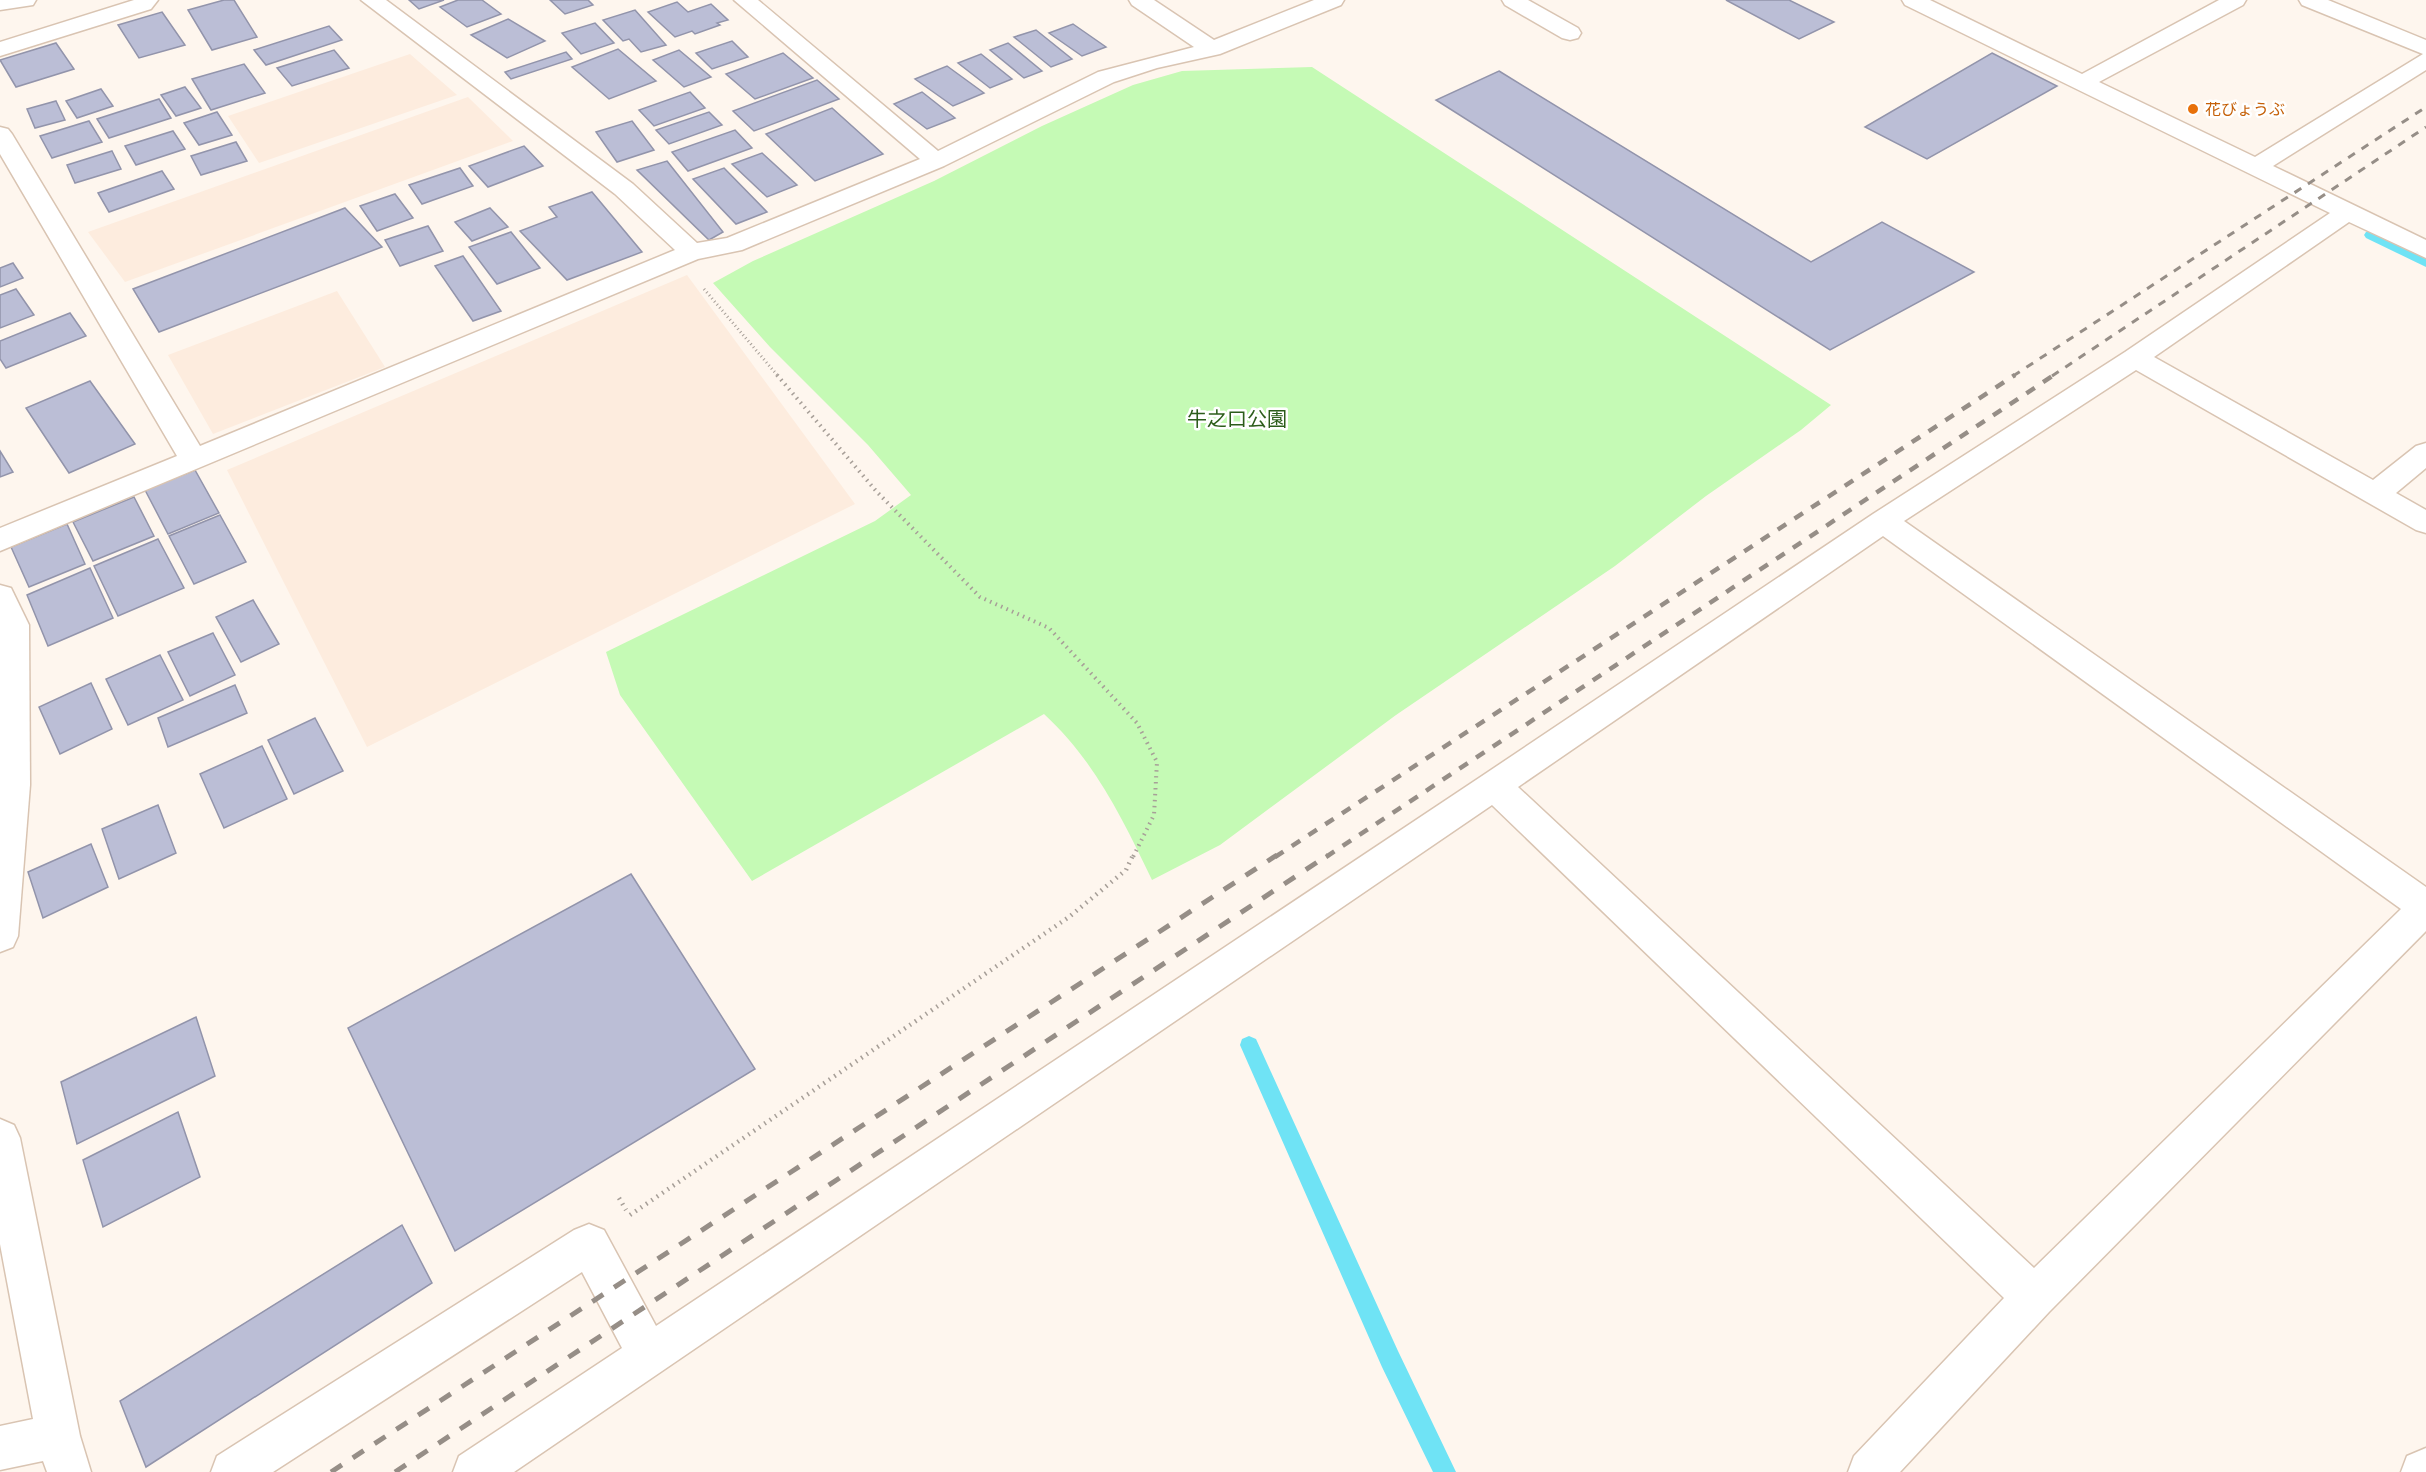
<svg xmlns="http://www.w3.org/2000/svg" width="2426" height="1472" font-family="'Sofia Sans Condensed','Noto Sans JP',sans-serif">
  <style>
    .built { fill: #fdecde }
    .green { fill: #c5fab5 }
    .lines { fill: none; stroke-linecap: round; stroke-linejoin: round }
    .stream { fill: #6fe3f5; fill-rule: evenodd }
    .building { fill: #bbbed6; stroke: #9294ab; stroke-width: 1.5 }
    .minor-casing { stroke: #d9c4b2; stroke-width: 3 }
    .secondary-casing { stroke: #d9c4b2; stroke-width: 3 }
    .path-far2 { stroke: #a79f98; stroke-width: 3; stroke-dasharray: 1 3; stroke-linecap: butt }
    .path-far1 { stroke: #a79f98; stroke-width: 4; stroke-dasharray: 1.5 4.5; stroke-linecap: butt }
    .path { stroke: #a79f98; stroke-width: 4.5; stroke-dasharray: 1.5 5; stroke-linecap: butt }
    .minor { fill: #fff; fill-rule: evenodd }
    .secondary { fill: #fff; fill-rule: evenodd }
    .rail-far2 { stroke: #968e87; stroke-width: 3; stroke-dasharray: 8 8; stroke-linecap: butt }
    .rail-far1 { stroke: #968e87; stroke-width: 4.5; stroke-dasharray: 10 10; stroke-linecap: butt }
    .rail { stroke: #968e87; stroke-width: 5; stroke-dasharray: 13 13; stroke-linecap: butt }
    .food-dot { fill: #e8710a; stroke: #fff; stroke-width: 2 }
    .labels { text-anchor: middle; stroke-width: 5; stroke-linejoin: round; paint-order: stroke }
    .far-food-label { font-size: 16px; fill: #c56008; stroke: #fff; text-anchor: start }
    .park-label { font-size: 20px; fill: #2c5d1b; stroke: #fff }
  </style>
  <rect width="100%" height="100%" fill="#fef6ee"/>
  <g class="built">
    <path d="M410,54L457,95L259,163L228,116Z"/>
    <path d="M468,97L513,141L125,282L88,232Z"/>
    <path d="M687,275L855,504L367,747L227,470Z"/>
    <path d="M337,291L385,367L213,434L168,355Z"/>
  </g>
  <path class="green" d="M1312,67L1831,405L1801,430L1706,496L1615,566L1396,715L1220,845L1152,880C1122,818 1095,761 1044,714L752,881L620,695L606,652L875,521L911,495L868,445L770,347L713,283L753,261L934,181L1042,126L1133,85L1182,71Z"/>
  <g class="lines">
    <g class="stream">
      <path d="M2370,231L2426,258V267L2366,238L2364,235L2366,232Z"/>
      <path d="M1249,1036L1256,1039L1398,1351L1456,1472H1433L1382,1367L1240,1045L1242,1039Z"/>
    </g>
  </g>
  <g class="building">
    <path d="M224,0H234L257,37L212,50L188,10Z"/>
    <path d="M409,0H444L419,9Z"/>
    <path d="M458,0H482L501,14L467,27L440,7Z"/>
    <path d="M550,0H588L593,5L565,14Z"/>
    <path d="M1726,0H1789L1834,22L1799,39Z"/>
    <path d="M677,2L688,12L711,4L728,20L717,23L720,25L695,34L692,31L675,37L648,12Z"/>
    <path d="M635,10L666,45L641,52L629,39L623,41L603,20Z"/>
    <path d="M162,12L185,45L139,58L118,25Z"/>
    <path d="M508,19L545,41L507,58L471,35Z"/>
    <path d="M595,23L614,43L581,54L562,33Z"/>
    <path d="M1073,24L1106,47L1082,56L1049,33Z"/>
    <path d="M329,26L342,40L266,65L254,50Z"/>
    <path d="M1036,30L1072,59L1051,67L1014,37Z"/>
    <path d="M732,41L748,57L712,69L696,53Z"/>
    <path d="M56,43L74,69L16,87L0,60Z"/>
    <path d="M1008,43L1042,71L1024,78L990,50Z"/>
    <path d="M618,49L656,81L609,99L572,67Z"/>
    <path d="M334,50L349,68L292,86L277,68Z"/>
    <path d="M679,50L711,77L684,87L653,60Z"/>
    <path d="M566,52L572,59L511,79L505,72Z"/>
    <path d="M783,53L813,78L755,99L726,74Z"/>
    <path d="M1992,53L2057,86L1927,159L1865,127Z"/>
    <path d="M981,54L1012,79L990,88L958,63Z"/>
    <path d="M244,64L265,93L211,110L192,79Z"/>
    <path d="M947,66L984,93L953,106L915,79Z"/>
    <path d="M1499,71L1811,262L1882,222L1974,272L1830,350L1436,100Z"/>
    <path d="M817,80L839,99L754,131L733,111Z"/>
    <path d="M185,87L201,108L176,116L161,95Z"/>
    <path d="M101,89L113,106L77,118L66,101Z"/>
    <path d="M690,92L705,108L654,126L639,110Z"/>
    <path d="M922,92L955,118L927,129L894,104Z"/>
    <path d="M159,99L171,118L109,138L97,119Z"/>
    <path d="M56,101L65,120L35,128L27,109Z"/>
    <path d="M832,108L883,154L815,181L766,134Z"/>
    <path d="M217,112L232,135L199,145L184,123Z"/>
    <path d="M709,112L722,125L669,144L656,130Z"/>
    <path d="M89,121L102,142L52,158L40,136Z"/>
    <path d="M632,121L654,150L617,162L596,132Z"/>
    <path d="M735,130L752,148L688,171L672,152Z"/>
    <path d="M173,131L185,149L136,165L125,146Z"/>
    <path d="M236,142L247,161L201,175L191,156Z"/>
    <path d="M524,146L543,166L488,187L469,166Z"/>
    <path d="M112,151L121,169L75,183L67,165Z"/>
    <path d="M762,153L797,185L767,197L732,164Z"/>
    <path d="M667,161L723,232L709,240L637,170Z"/>
    <path d="M460,168L473,186L422,204L409,185Z"/>
    <path d="M724,168L767,212L736,224L693,179Z"/>
    <path d="M162,171L174,189L109,212L98,193Z"/>
    <path d="M592,192L642,252L567,280L520,231L557,217L549,207Z"/>
    <path d="M395,194L413,218L377,231L360,206Z"/>
    <path d="M345,208L382,247L159,332L133,289Z"/>
    <path d="M490,208L508,227L472,241L455,222Z"/>
    <path d="M428,226L443,251L400,266L385,240Z"/>
    <path d="M511,232L540,268L497,284L469,247Z"/>
    <path d="M463,256L501,311L473,321L435,266Z"/>
    <path d="M13,263L23,278L0,287V268Z"/>
    <path d="M16,289L34,315L0,328V295Z"/>
    <path d="M70,313L86,336L6,368L0,359V341Z"/>
    <path d="M90,381L135,444L69,473L26,408Z"/>
    <path d="M0,451L13,472L0,477Z"/>
    <path d="M195,470L219,513L168,534L145,490Z"/>
    <path d="M134,497L154,536L93,561L73,522Z"/>
    <path d="M220,515L246,562L194,584L169,536Z"/>
    <path d="M67,524L85,564L29,587L11,547Z"/>
    <path d="M158,539L184,588L118,616L94,566Z"/>
    <path d="M90,568L113,618L48,646L27,595Z"/>
    <path d="M253,600L279,644L241,662L216,617Z"/>
    <path d="M213,633L235,675L190,696L168,652Z"/>
    <path d="M160,655L183,700L128,725L106,679Z"/>
    <path d="M91,683L112,729L60,754L39,707Z"/>
    <path d="M235,685L247,713L168,747L158,718Z"/>
    <path d="M315,718L343,771L294,794L268,740Z"/>
    <path d="M262,746L287,799L224,828L200,774Z"/>
    <path d="M158,805L176,853L119,879L102,829Z"/>
    <path d="M91,844L108,887L43,918L28,872Z"/>
    <path d="M631,874L755,1069L455,1251L348,1028Z"/>
    <path d="M196,1017L215,1076L77,1144L61,1082Z"/>
    <path d="M178,1112L200,1177L103,1227L83,1160Z"/>
    <path d="M402,1225L432,1283L146,1467L120,1401Z"/>
  </g>
  <g class="lines">
    <defs>
      <g id="minor">
        <path d="M134,0H158L151,9L0,56V42Z"/>
        <path d="M361,0H386L633,184L697,243L727,238L920,159L734,0H758L938,151L1098,72L1194,47L1132,5L1129,0H1154L1214,40L1314,0H1344L1341,5L1220,54L1157,68L1114,82L944,166L742,250L698,259L0,551V528L177,456L0,154V127L8,129L12,134L200,446L675,250L615,194Z"/>
        <path d="M1502,0H1528L1578,28L1581,33L1578,38L1570,40L1562,38L1505,5Z"/>
        <path d="M1902,0H1930L2082,74L2219,0H2246L2243,5L2099,82L2255,157L2423,54L2302,5L2299,0H2328L2426,40V70L2273,166L2426,240V258L2349,222L2154,357L2373,480L2416,446L2426,443V468L2396,493L2426,510V533L2416,530L2136,370L1904,521L2426,887V931L2049,1312L1900,1472H1848L1854,1456L2004,1298L1492,805L514,1472H453L459,1456L622,1348L582,1272L273,1472H211L217,1456L574,1230L589,1224L604,1230L656,1326L1482,776L1873,514L2125,352L2330,213L1905,5ZM1883,536L2401,909L2034,1268L1518,787Z"/>
        <path d="M0,585L11,588L29,625L30,785L18,936L13,947L0,952Z"/>
        <path d="M0,1119L14,1125L20,1138L80,1436L91,1472H47L43,1461L0,1470V1426L33,1419L0,1244Z"/>
      </g>
      <g id="secondary">
        <path d="M0,0H36L33,5L0,10Z"/>
        <path d="M2426,1448V1472H2401L2407,1456Z"/>
      </g>
    </defs>
    <use href="#minor" class="minor-casing"/>
    <use href="#secondary" class="secondary-casing"/>
    <path class="path-far2" d="M704,289L778,376"/>
    <path class="path-far1" d="M777,375L877,492L980,597L1049,628L1137,723L1157,762L1154,815L1133,857"/>
    <g class="path">
      <path d="M619,1198L626,1210"/>
      <path d="M630,1215L1069,917L1126,870L1133,855"/>
    </g>
    <use href="#minor" class="minor"/>
    <use href="#secondary" class="secondary"/>
    <g class="rail-far2">
      <path d="M2013,376L2426,107"/>
      <path d="M2052,376L2426,127"/>
    </g>
    <g class="rail-far1">
      <path d="M1275,857L2015,375"/>
      <path d="M1326,857L2054,375"/>
    </g>
    <g class="rail">
      <path d="M331,1472L1277,855"/>
      <path d="M395,1472L1328,855"/>
    </g>
  </g>
  <circle class="food-dot" cx="2193" cy="109" r="6"/>
  <g class="labels">
    <g class="far-food-label">
      <text x="2205" y="115">花びょうぶ</text>
    </g>
    <g class="park-label">
      <text x="1237" y="426">牛之口公園</text>
    </g>
  </g>
</svg>
